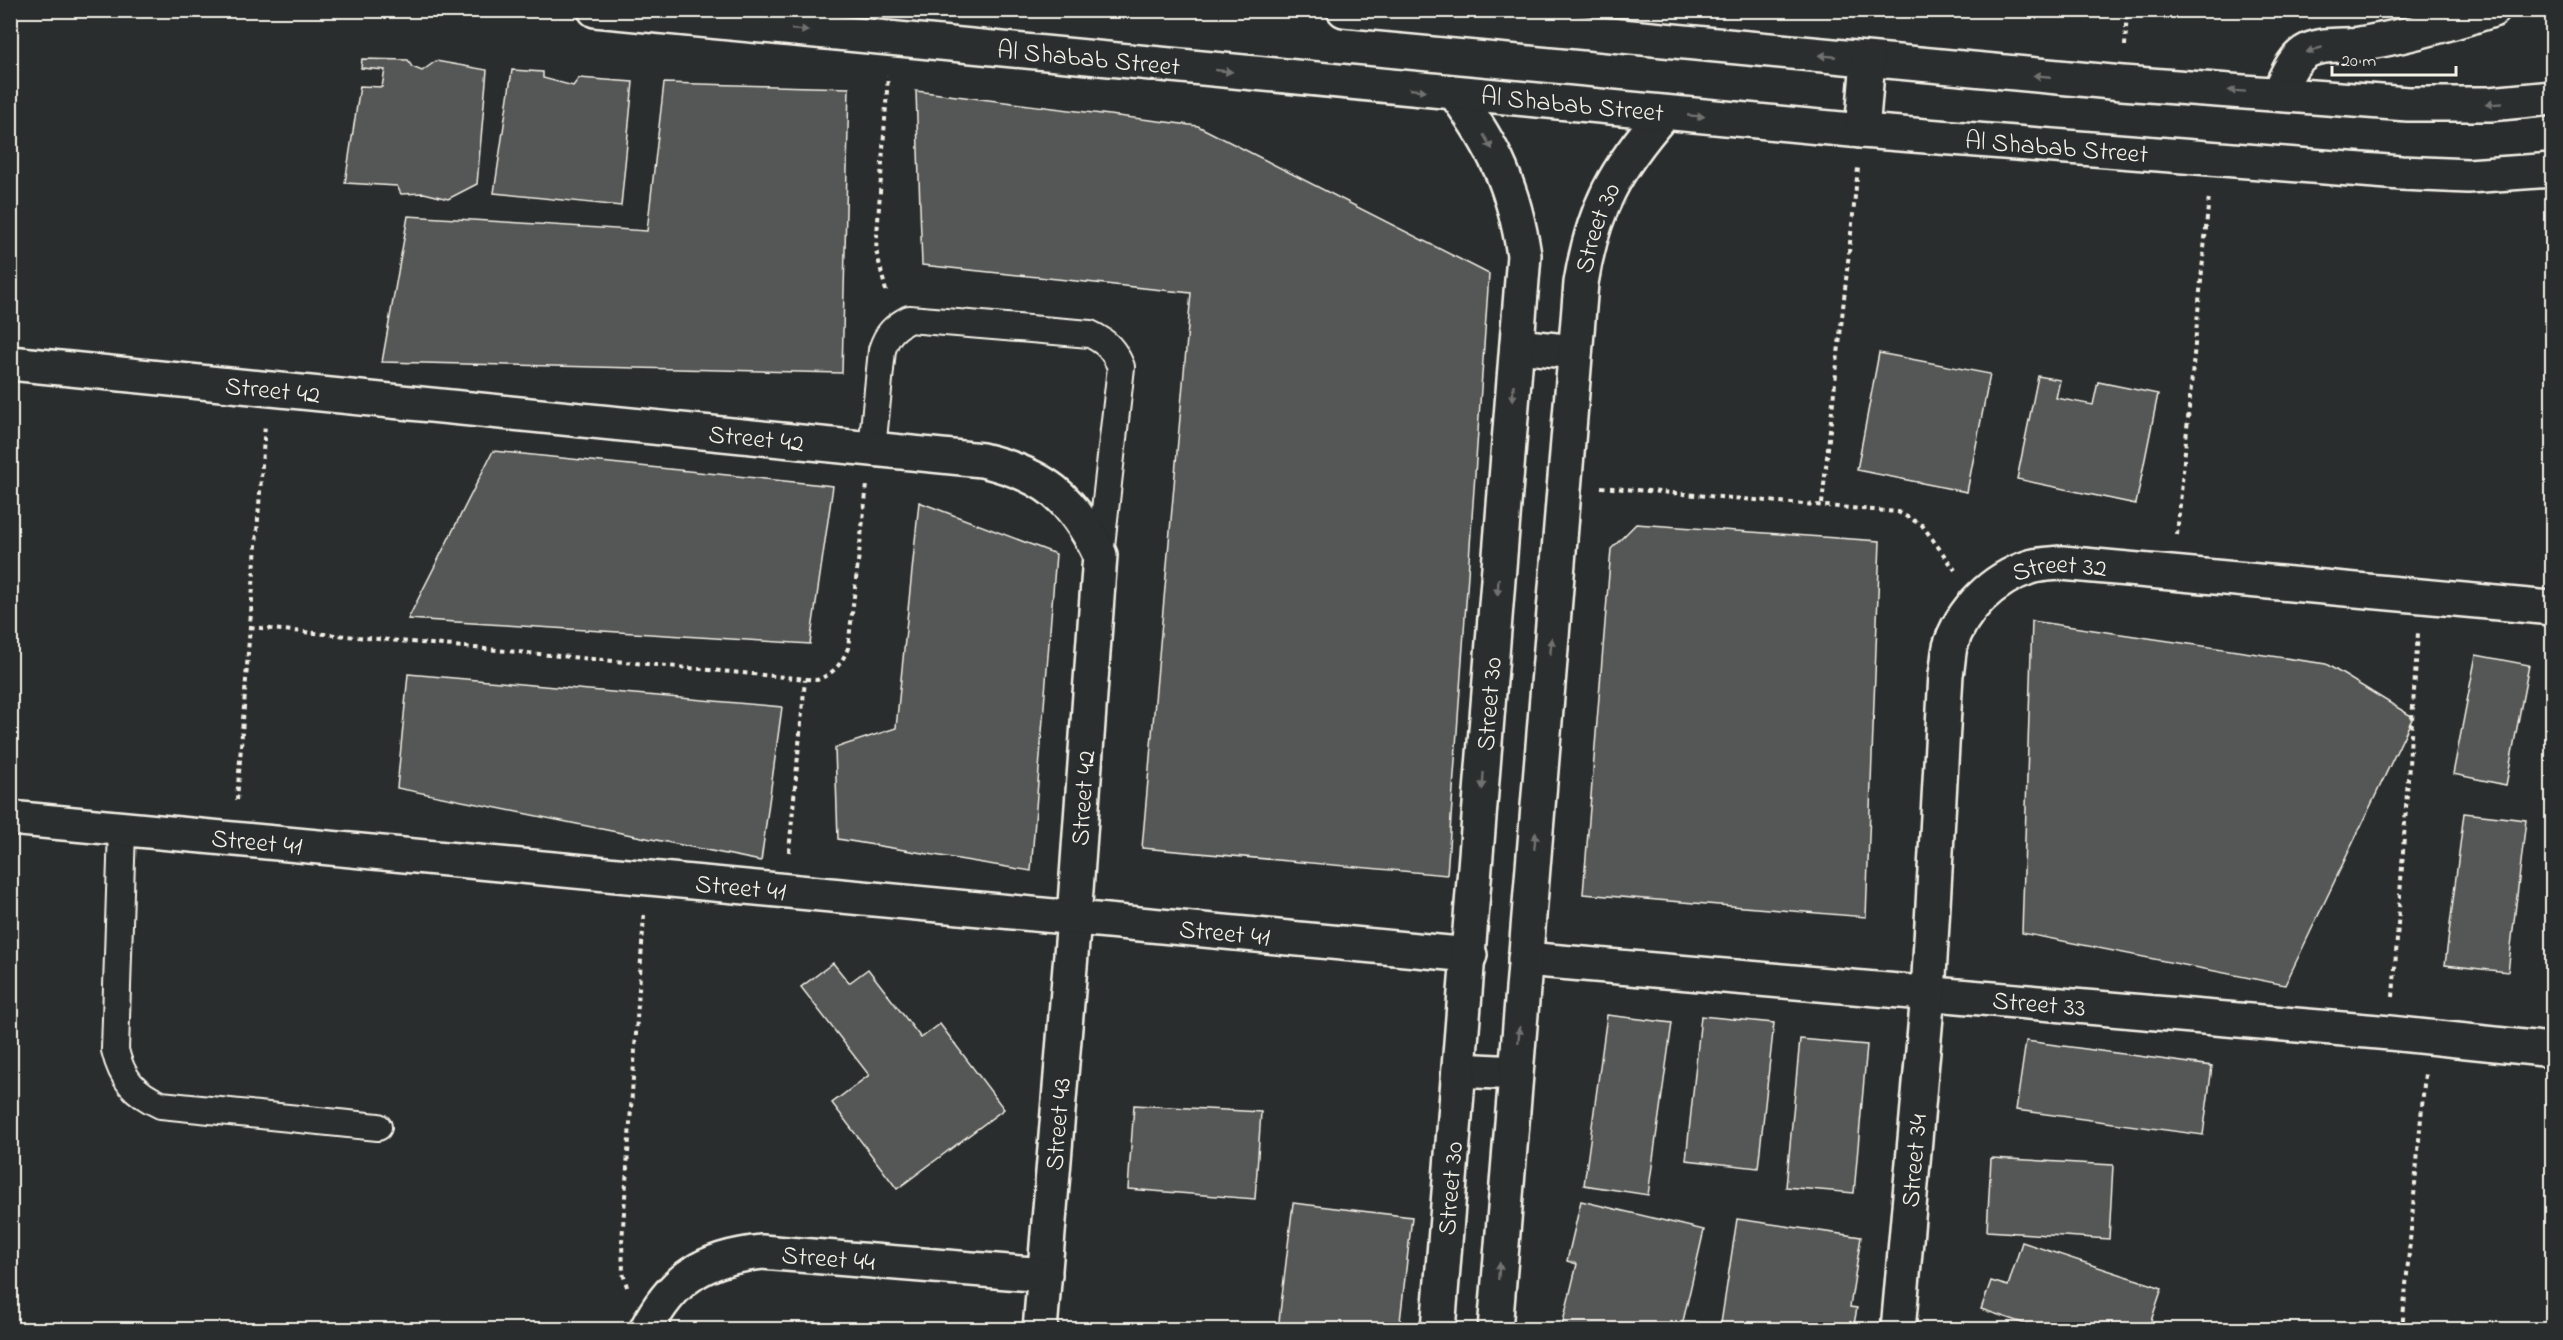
<svg xmlns="http://www.w3.org/2000/svg" width="2563" height="1340" font-family="'Indie Flower',sans-serif">
  <style>
    .building { fill: #555756; stroke: #f4f1e8; stroke-width: 1.5 }
    .lines { fill: none; stroke-linecap: round; stroke-linejoin: round }
    .service-casing { stroke: #f4f1e8; stroke-width: 30 }
    .minor-casing { stroke: #f4f1e8; stroke-width: 38 }
    .tertiary-casing { stroke: #f4f1e8; stroke-width: 38 }
    .path { stroke: #f4f1e8; stroke-width: 4; stroke-dasharray: 4.5 4.5; stroke-linecap: butt }
    .service { stroke: #2a2d2e; stroke-width: 26 }
    .minor { stroke: #2a2d2e; stroke-width: 33 }
    .tertiary { stroke: #2a2d2e; stroke-width: 33 }
    .oneway { fill: #71726f }
    .labels { text-anchor: middle; stroke-width: 6; stroke-linejoin: round; paint-order: stroke }
    .street-label { font-size: 26px; fill: #f4f1e8; stroke: #2a2d2e }
  </style>
  <rect width="100%" height="100%" fill="#2a2d2e"/>
  <filter id="ink" filterUnits="userSpaceOnUse"><feTurbulence type="fractalNoise" baseFrequency=".0167" numOctaves="2"/><feDisplacementMap in="SourceGraphic" scale="12" xChannelSelector="R" yChannelSelector="G"/><feConvolveMatrix kernelMatrix="1 2 1 2 8 2 1 2 1" color-interpolation-filters="sRGB"/></filter>
  <g filter="url(#ink)">
    <g class="building">
      <path d="M362,59L408,60L412,67L422,71L436,61L487,70L477,184L448,199L424,193L401,194L397,186L345,183L360,86L382,87L385,70L361,68Z"/>
      <path d="M512,70L543,72V78L573,86L579,78L633,82L621,206L494,193Z"/>
      <path d="M664,83L849,88L842,373L382,362L408,216L647,231Z"/>
      <path d="M916,91L1198,126L1489,274L1447,875L1142,848L1191,293L922,265Z"/>
      <path d="M1879,353L1990,374L1967,492L1857,470Z"/>
      <path d="M2038,376L2060,380L2056,398L2093,405L2098,382L2158,394L2136,504L2017,479Z"/>
      <path d="M493,451L833,486L810,644L408,619Z"/>
      <path d="M919,502L1056,554L1031,871L838,839L835,748L896,728Z"/>
      <path d="M1636,524L1880,541L1866,917L1583,894L1611,549Z"/>
      <path d="M2032,621L2326,664L2413,717L2285,985L2022,933Z"/>
      <path d="M2476,655L2529,665L2506,785L2453,774Z"/>
      <path d="M408,674L782,707L761,861L397,788Z"/>
      <path d="M2464,813L2526,820L2508,972L2445,965Z"/>
      <path d="M833,963L849,983L868,969L921,1038L940,1024L1004,1109L897,1189L832,1103L869,1075L801,987Z"/>
      <path d="M1607,1015L1672,1023L1648,1195L1584,1185Z"/>
      <path d="M1701,1016L1774,1023L1758,1168L1686,1160Z"/>
      <path d="M1800,1039L1867,1045L1854,1193L1786,1187Z"/>
      <path d="M2026,1041L2212,1066L2203,1135L2016,1110Z"/>
      <path d="M1134,1105L1261,1112L1255,1199L1128,1189Z"/>
      <path d="M1991,1158L2113,1165L2109,1239L1987,1231Z"/>
      <path d="M1581,1201L1704,1230L1681,1330H1561L1577,1264L1567,1261Z"/>
      <path d="M1293,1203L1412,1217L1399,1330H1278Z"/>
      <path d="M1737,1219L1861,1237L1850,1307L1857,1308L1853,1330H1720Z"/>
      <path d="M2022,1242L2162,1288L2148,1330H2043L1981,1309L1991,1281L2008,1286Z"/>
    </g>
    <g class="lines">
      <defs>
        <g id="service">
          <path d="M872,449L882,350C887,334 894,327 909,319L1090,334C1107,342 1114,350 1121,367L1100,555"/>
          <path d="M122,829L115,1050C122,1079 134,1093 161,1105L378,1127"/>
        </g>
        <g id="minor">
          <path d="M2278,94C2286,78 2292,58 2309,50C2324,43 2343,46 2359,44C2405,37 2449,24 2493,10"/>
          <path d="M1517,346L1575,352"/>
          <path id="s1" d="M10,363L982,460C1045,475 1072,497 1100,555L1074,918L1040,1330"/>
          <path id="s2" d="M10,818L1470,955"/>
          <path id="s3" d="M1525,959L2390,1033L2552,1050"/>
          <path d="M1459,1070L1516,1073"/>
          <path id="s4" d="M646,1330C673,1277 705,1258 762,1252L1045,1275"/>
          <path id="s5" d="M1438,1330L1524,255C1514,188 1495,148 1455,93"/>
          <path id="s6" d="M1495,1330L1581,283C1593,209 1615,169 1664,113"/>
          <path id="s7" d="M1898,1330L1928,994L1946,674C1948,666 1948,655 1950,647C1961,610 1993,579 2030,567C2040,564 2052,564 2062,563L2552,608"/>
        </g>
        <g id="tertiary">
          <path id="s8" d="M595,10L1862,131L2401,173L2468,176L2552,170"/>
          <path d="M1344,10L2122,83L2408,104H2490L2552,98"/>
          <path d="M1862,131L1868,60"/>
        </g>
      </defs>
      <use href="#service" class="service-casing"/>
      <use href="#minor" class="minor-casing"/>
      <use href="#tertiary" class="tertiary-casing"/>
      <g class="path">
        <path d="M2125,46L2127,10"/>
        <path d="M886,291L876,250L888,76"/>
        <path d="M1601,487L1898,512L1922,525L1955,570"/>
        <path d="M1822,504L1858,168"/>
        <path d="M2177,535L2209,196"/>
        <path d="M250,627L817,680C834,673 841,665 848,648L867,485"/>
        <path d="M237,800L265,425"/>
        <path d="M789,852L805,680"/>
        <path d="M2393,997L2418,633"/>
        <path d="M627,1287L623,1273L622,1242L644,915"/>
        <path d="M2402,1330L2425,1073"/>
      </g>
      <use href="#service" class="service"/>
      <use href="#minor" class="minor"/>
      <use href="#tertiary" class="tertiary"/>
    </g>
    <defs><path id="oneway-solid" d="M-6-.8H1V-3.2L6.5 0L1 3.2V.8H-6Z" transform="scale(1.5)"/></defs>
    <g class="oneway">
      <use href="#oneway-solid" transform="translate(800 30) rotate(5)"/>
      <use href="#oneway-solid" transform="translate(2314 50) rotate(162)"/>
      <use href="#oneway-solid" transform="translate(1827 56) rotate(-175)"/>
      <use href="#oneway-solid" transform="translate(1224 71) rotate(6)"/>
      <use href="#oneway-solid" transform="translate(2042 76) rotate(-175)"/>
      <use href="#oneway-solid" transform="translate(1418 90) rotate(6)"/>
      <use href="#oneway-solid" transform="translate(2237 91) rotate(-176)"/>
      <use href="#oneway-solid" transform="translate(2494 104) rotate(176)"/>
      <use href="#oneway-solid" transform="translate(1696 116) rotate(5)"/>
      <use href="#oneway-solid" transform="translate(1488 142) rotate(59)"/>
      <use href="#oneway-solid" transform="translate(1513 393) rotate(94)"/>
      <use href="#oneway-solid" transform="translate(1498 587) rotate(94)"/>
      <use href="#oneway-solid" transform="translate(1551 646) rotate(-85)"/>
      <use href="#oneway-solid" transform="translate(1483 781) rotate(94)"/>
      <use href="#oneway-solid" transform="translate(1535 841) rotate(-85)"/>
      <use href="#oneway-solid" transform="translate(1519 1035) rotate(-85)"/>
      <use href="#oneway-solid" transform="translate(1499 1271) rotate(-85)"/>
    </g>
  </g>
  <g class="labels">
    <g class="street-label">
      <text dy="9" stroke="none"><textPath href="#s8" startOffset="496">Al Shabab Street</textPath></text>
      <text dy="9" stroke="none"><textPath href="#s8" startOffset="982">Al Shabab Street</textPath></text>
      <text dy="9" stroke="none"><textPath href="#s8" startOffset="1468">Al Shabab Street</textPath></text>
      <text dy="9" stroke="none"><textPath href="#s6" startOffset="1108">Street 30</textPath></text>
      <text dy="9" stroke="none"><textPath href="#s1" startOffset="264">Street 42</textPath></text>
      <text dy="9" stroke="none"><textPath href="#s1" startOffset="750">Street 42</textPath></text>
      <text dy="9" stroke="none"><textPath href="#s7" startOffset="832">Street 32</textPath></text>
      <text dy="9" stroke="none"><textPath href="#s5" startOffset="628">Street 30</textPath></text>
      <text transform="translate(1082 798) rotate(-86)" y="9">Street 42</text>
      <text dy="9" stroke="none"><textPath href="#s2" startOffset="248">Street 41</textPath></text>
      <text dy="9" stroke="none"><textPath href="#s2" startOffset="734">Street 41</textPath></text>
      <text dy="9" stroke="none"><textPath href="#s2" startOffset="1220">Street 41</textPath></text>
      <text dy="9" stroke="none"><textPath href="#s3" startOffset="516">Street 33</textPath></text>
      <text transform="translate(1057 1124) rotate(-85)" y="9">Street 43</text>
      <text dy="9" stroke="none"><textPath href="#s7" startOffset="170">Street 34</textPath></text>
      <text dy="9" stroke="none"><textPath href="#s5" startOffset="142">Street 30</textPath></text>
      <text dy="9" stroke="none"><textPath href="#s4" startOffset="214">Street 44</textPath></text>
    </g>
  </g>
  <rect width="2563" height="1340" fill="none" stroke="#2a2d2e" stroke-width="36"/>
  <rect x="18" y="18" width="2527" height="1304" fill="none" stroke="#f4f1e8" stroke-width="2" filter="url(#ink)"/>
  <path d="M2332 66v9h124v-9" fill="none" stroke="#f4f1e8" stroke-width="3"/>
  <text x="2341" y="66" font-size="18" fill="#f4f1e8" stroke="#2a2d2e" stroke-width="4.5" paint-order="stroke">20 m</text>
</svg>
